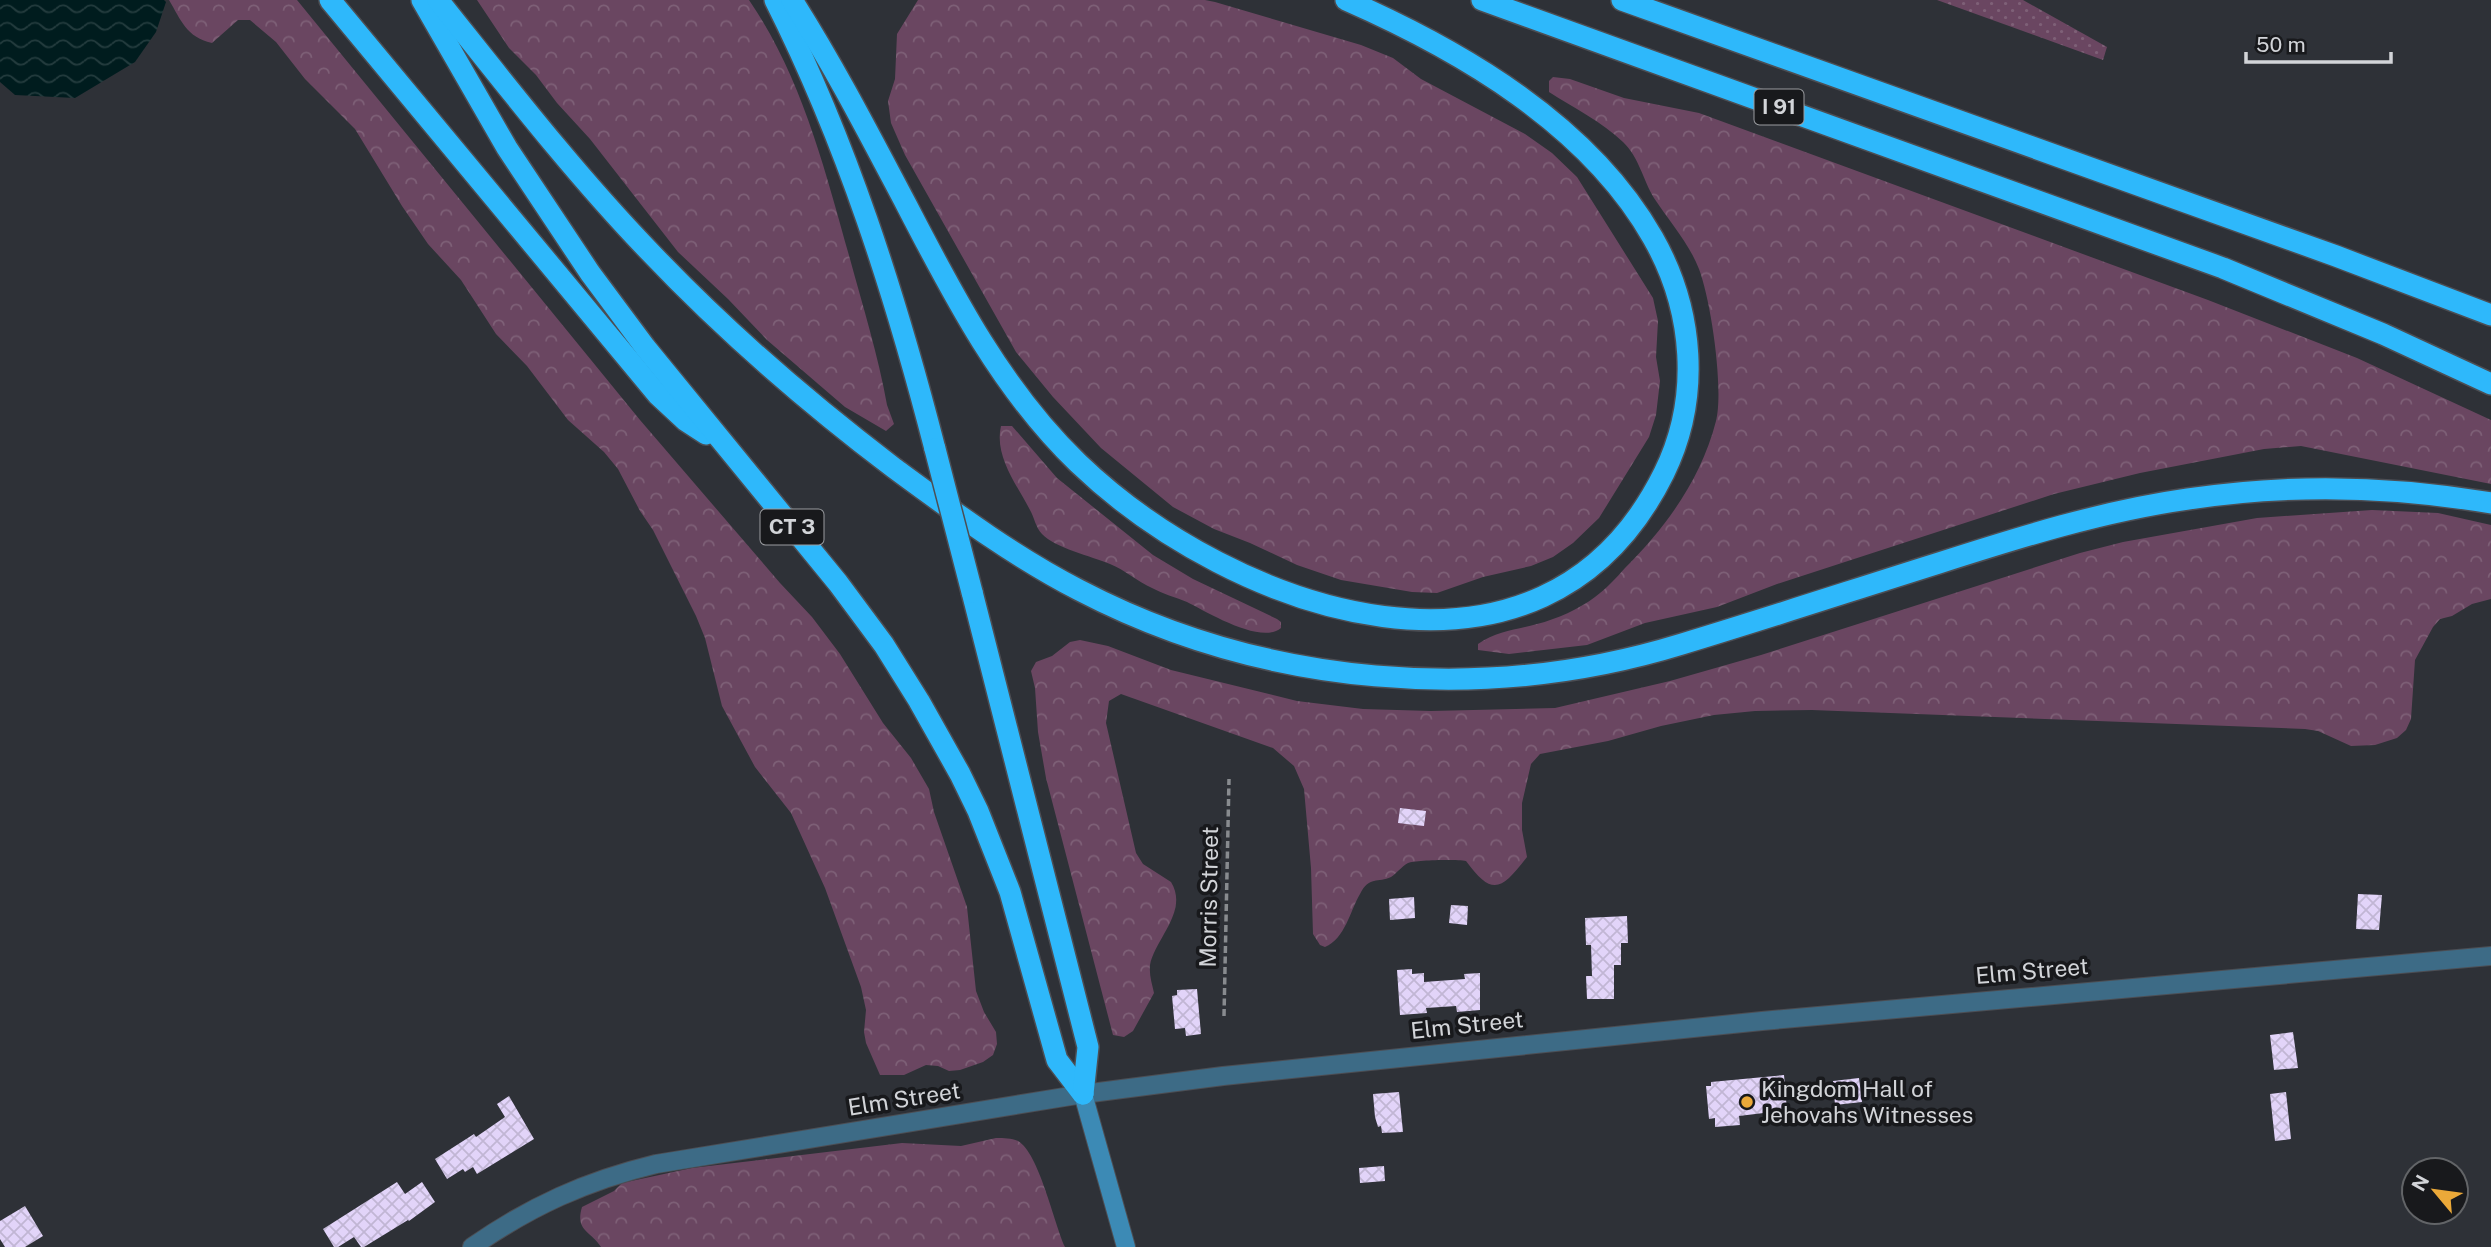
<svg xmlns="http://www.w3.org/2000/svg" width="2491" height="1247" font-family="'Public Sans',sans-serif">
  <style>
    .green { fill: url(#green-dots) }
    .forest { fill: url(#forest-crowns) }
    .water { fill: url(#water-waves) }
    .building { fill: url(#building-cross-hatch) }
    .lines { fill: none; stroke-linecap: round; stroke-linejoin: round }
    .street-casing { stroke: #4c4e54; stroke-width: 20 }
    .secondary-casing { stroke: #4c4e54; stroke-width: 20 }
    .highway-casing { stroke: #4c4e54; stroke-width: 24 }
    .path { stroke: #888b8f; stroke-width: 3.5; stroke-dasharray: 7 3.5; stroke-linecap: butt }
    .street { stroke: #3d6b86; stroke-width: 18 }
    .secondary { stroke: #3c8ab5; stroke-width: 18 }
    .highway { stroke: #2eb8fb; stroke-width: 21 }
    .highway-bridge-casing { stroke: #4c4e54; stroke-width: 24; stroke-linecap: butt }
    .highway-bridge { stroke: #2eb8fb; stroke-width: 21 }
    .poi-dot { fill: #eba939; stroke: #18191c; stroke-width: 2.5 }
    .labels { text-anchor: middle; stroke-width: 7; stroke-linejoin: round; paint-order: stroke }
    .shield { fill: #18191c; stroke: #9a9ca0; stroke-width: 2 }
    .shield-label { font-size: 21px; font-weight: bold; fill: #d2d4d8 }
    .street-label { font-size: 23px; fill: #d2d4d8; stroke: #18191c }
    .poi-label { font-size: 23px; fill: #d2d4d8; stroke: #18191c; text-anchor: start }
  </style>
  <defs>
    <pattern id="green-dots" width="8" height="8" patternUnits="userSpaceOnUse" patternTransform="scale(1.75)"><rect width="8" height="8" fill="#6a4661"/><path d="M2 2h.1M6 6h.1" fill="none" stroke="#7e6077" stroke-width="1.8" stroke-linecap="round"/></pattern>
    <pattern id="forest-crowns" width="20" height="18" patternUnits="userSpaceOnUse" patternTransform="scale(1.75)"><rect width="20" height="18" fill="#6a4661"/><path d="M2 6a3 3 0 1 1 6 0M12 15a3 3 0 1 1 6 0" fill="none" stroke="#7e6077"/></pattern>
    <pattern id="water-waves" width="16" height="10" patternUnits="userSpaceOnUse" patternTransform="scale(1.75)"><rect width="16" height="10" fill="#001c1e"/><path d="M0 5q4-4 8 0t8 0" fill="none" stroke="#243c3e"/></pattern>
    <pattern id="building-cross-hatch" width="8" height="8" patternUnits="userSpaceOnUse" patternTransform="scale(1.75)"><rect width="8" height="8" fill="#e2d4f9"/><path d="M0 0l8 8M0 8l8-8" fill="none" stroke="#c1b6d4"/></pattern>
  </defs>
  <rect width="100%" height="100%" fill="#2e3137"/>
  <path class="green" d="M1937,0H2023L2107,47L2103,60Z"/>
  <g class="forest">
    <path d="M169,0H297L640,420L780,583L812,617L840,654L883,723L911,758L929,789L934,812L967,907L976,991L984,1012L996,1032L997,1044L993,1055L983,1062L960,1070L949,1071L938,1066L926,1065L904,1075H880L866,1043L864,1032L866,1010L861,987L825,888L791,813L755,767L722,706L705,638L696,616L653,530L640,511L618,469L604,452L568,420L527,366L496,334L461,280L428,244L402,206L355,129L305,79L276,42L250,20H238L212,43C186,37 181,20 169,0Z"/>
    <path d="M477,0H749C802,77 825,170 850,259C863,307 878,355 887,405L894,424L886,431L845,407L767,340L728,299L678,252L590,139L557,103L536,75L509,48Z"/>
    <path d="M918,0H1205L1215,2L1361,45L1393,58L1421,79L1525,134L1552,153L1577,177L1653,298L1658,321L1656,357L1660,381L1656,415L1649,437L1599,518L1573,543L1553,557L1531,566L1483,577L1437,593L1412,592L1341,580L1297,565L1250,543L1214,529L1173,507L1101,448L1053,397L1016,352L905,155L891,123L888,101L895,79L897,34Z"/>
    <path d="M1553,77L1570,79L1624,98L1699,113L2208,300L2357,358L2491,420V484L2301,446L2264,449L2140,473L2054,494L1777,584L1717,607L1645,623L1587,645L1509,654L1478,650V644C1497,631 1516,630 1537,624C1557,619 1579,609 1595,597C1606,589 1616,578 1625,568C1667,526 1701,479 1716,421C1724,389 1711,301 1699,269C1689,243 1669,221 1654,198C1643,180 1639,157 1623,142C1602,122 1574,108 1549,92V81Z"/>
    <path d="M1001,426H1012L1057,478L1153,555L1193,579L1277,619L1281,622V628C1261,645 1207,612 1187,602C1175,597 1163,594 1152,588C1137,581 1125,570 1110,564C1091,556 1055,548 1042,534C1036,528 1034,517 1030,510C1017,485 994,456 1001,426Z"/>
    <path d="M2372,510L2438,513L2491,525V599L2472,604L2452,616L2440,619L2433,627L2415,660L2411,719L2406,730L2397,738L2375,745L2351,746L2318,731L2305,729L1812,710L1755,711L1714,715L1661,726L1608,741L1540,754L1531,764L1522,803V830L1527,857C1502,889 1493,898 1466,861C1457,859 1415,860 1408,863C1401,867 1397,873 1391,877C1378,883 1369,876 1360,894C1350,911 1345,939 1325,947L1320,945L1313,934L1311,868L1304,789L1294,766L1273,748L1121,694L1109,701L1106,723L1136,853L1143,864L1171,882C1189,911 1155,939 1150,965C1149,975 1152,984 1154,993L1133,1031L1124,1037L1113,1035L1046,778L1038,732L1035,688L1031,671L1036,662L1052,656L1070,642L1080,640L1108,646L1171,670L1297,701L1363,709L1431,711L1555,708L1670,681L1761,655L2080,553L2123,542L2257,518Z"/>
    <path d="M996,1138C1004,1138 1011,1138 1018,1141C1039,1153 1054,1223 1065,1247H601C590,1230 575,1231 582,1207L614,1191L622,1183L692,1168L902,1143L961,1146Z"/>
  </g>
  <path class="water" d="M0,0H164L166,2L156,32L135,62L75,98L15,95L0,82Z"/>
  <g class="building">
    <path d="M1400,808L1426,811L1424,826L1398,823Z"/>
    <path d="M2358,894L2382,895L2379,930L2356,929Z"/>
    <path d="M1414,897L1415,918L1390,920L1389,899Z"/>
    <path d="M1451,905L1468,906L1467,925L1449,923Z"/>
    <path d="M1627,916L1628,943H1621V965H1614V999H1587L1586,976H1592L1591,945H1586L1585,918Z"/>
    <path d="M1412,969V974L1424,973V982L1465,979L1464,974L1480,973V1010L1457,1012L1456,1006L1426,1008L1427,1013L1400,1015L1397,970Z"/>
    <path d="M1197,989L1201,1034L1186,1036L1185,1028L1175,1029L1172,996L1177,995V990Z"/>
    <path d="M2293,1032L2298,1068L2274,1070L2270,1035Z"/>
    <path d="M1784,1075L1787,1110L1739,1116L1740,1125L1715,1127V1118L1709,1119L1706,1086H1711V1082Z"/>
    <path d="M1859,1078L1862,1102L1835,1105L1833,1081Z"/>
    <path d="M1399,1092L1403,1132L1382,1133L1381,1126L1378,1127L1375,1117L1373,1094Z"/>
    <path d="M2286,1092L2291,1139L2275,1141L2270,1094Z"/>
    <path d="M509,1096L534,1139L477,1174L473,1167L465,1172L463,1169L447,1179L435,1159L474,1134L476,1137L505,1117L497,1104Z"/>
    <path d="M1384,1166L1385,1181L1360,1183L1359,1168Z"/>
    <path d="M397,1182L405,1194L422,1182L435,1202L409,1221L408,1220L364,1247H361L354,1237L338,1247H334L323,1229Z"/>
    <path d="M25,1206L43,1236L25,1247H5L0,1239V1221Z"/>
  </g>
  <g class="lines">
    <defs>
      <path id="street" d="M472,1247C531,1206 586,1181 656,1164L1083,1094L1223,1076L1762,1021L2491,956"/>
      <path id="secondary" d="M1083,1094L1126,1247"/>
      <g id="highway">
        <path d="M330,0L658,395L686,421L706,434"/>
        <path d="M422,0L507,148L590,273L645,347L838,583L884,645L919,701L960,774L978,811L1010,892L1057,1060L1083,1094"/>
        <path d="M438,0C506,85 573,172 649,251C724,330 807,402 894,468C954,512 1013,556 1079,590C1263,686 1484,705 1682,644C1768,618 1853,590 1939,563C2020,537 2103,511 2188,499C2287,484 2392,486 2491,503"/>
        <path d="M775,0C847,143 895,294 935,449"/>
        <path d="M792,0C834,66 870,136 907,206C954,297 1003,391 1078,463C1233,612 1542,720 1664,473C1701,398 1694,310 1653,238C1589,125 1462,51 1346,0"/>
        <path d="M1482,0L2223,268L2383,334L2491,384"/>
        <path d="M1622,0L2336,256L2491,315"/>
        <path d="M972,592L1088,1047L1083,1094"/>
      </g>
    </defs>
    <use href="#street" class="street-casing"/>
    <use href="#secondary" class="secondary-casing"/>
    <use href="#highway" class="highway-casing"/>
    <path class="path" d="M1224,1016L1229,779"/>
    <use href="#street" class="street"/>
    <use href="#secondary" class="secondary"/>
    <use href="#highway" class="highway"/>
    <defs>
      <path id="highway-bridge" d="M935,449L972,592"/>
    </defs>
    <use href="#highway-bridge" class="highway-bridge-casing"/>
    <use href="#highway-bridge" class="highway-bridge"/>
  </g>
  <circle class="poi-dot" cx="1747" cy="1102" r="7"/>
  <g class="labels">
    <g class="shield">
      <rect x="1754.5" y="89.5" width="49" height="35" rx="5"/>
      <rect x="760.5" y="509.5" width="63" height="35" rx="5"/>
    </g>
    <g class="shield-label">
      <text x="1779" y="114">I 91</text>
      <text x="792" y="534">CT 3</text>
    </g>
    <g class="street-label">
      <text transform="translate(1209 897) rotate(-89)" y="8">Morris Street</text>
      <text transform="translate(2032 971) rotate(-5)" y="8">Elm Street</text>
      <text transform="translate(1467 1025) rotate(-6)" y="8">Elm Street</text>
      <text transform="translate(904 1099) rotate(-9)" y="8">Elm Street</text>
    </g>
    <g class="poi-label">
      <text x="1761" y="1097">Kingdom Hall of<tspan x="1761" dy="26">Jehovahs Witnesses</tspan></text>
    </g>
  </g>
  <g transform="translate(2435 1191) rotate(299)"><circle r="33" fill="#18191c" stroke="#626467" stroke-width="2"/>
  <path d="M0-5L12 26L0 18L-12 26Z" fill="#eba939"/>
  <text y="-10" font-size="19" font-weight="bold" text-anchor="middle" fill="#d2d4d8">N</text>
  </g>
  <path d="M2246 52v10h145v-10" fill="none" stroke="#d2d4d8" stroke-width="3.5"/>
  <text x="2256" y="52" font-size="21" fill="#d2d4d8" stroke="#18191c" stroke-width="5" paint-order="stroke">50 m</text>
</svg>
